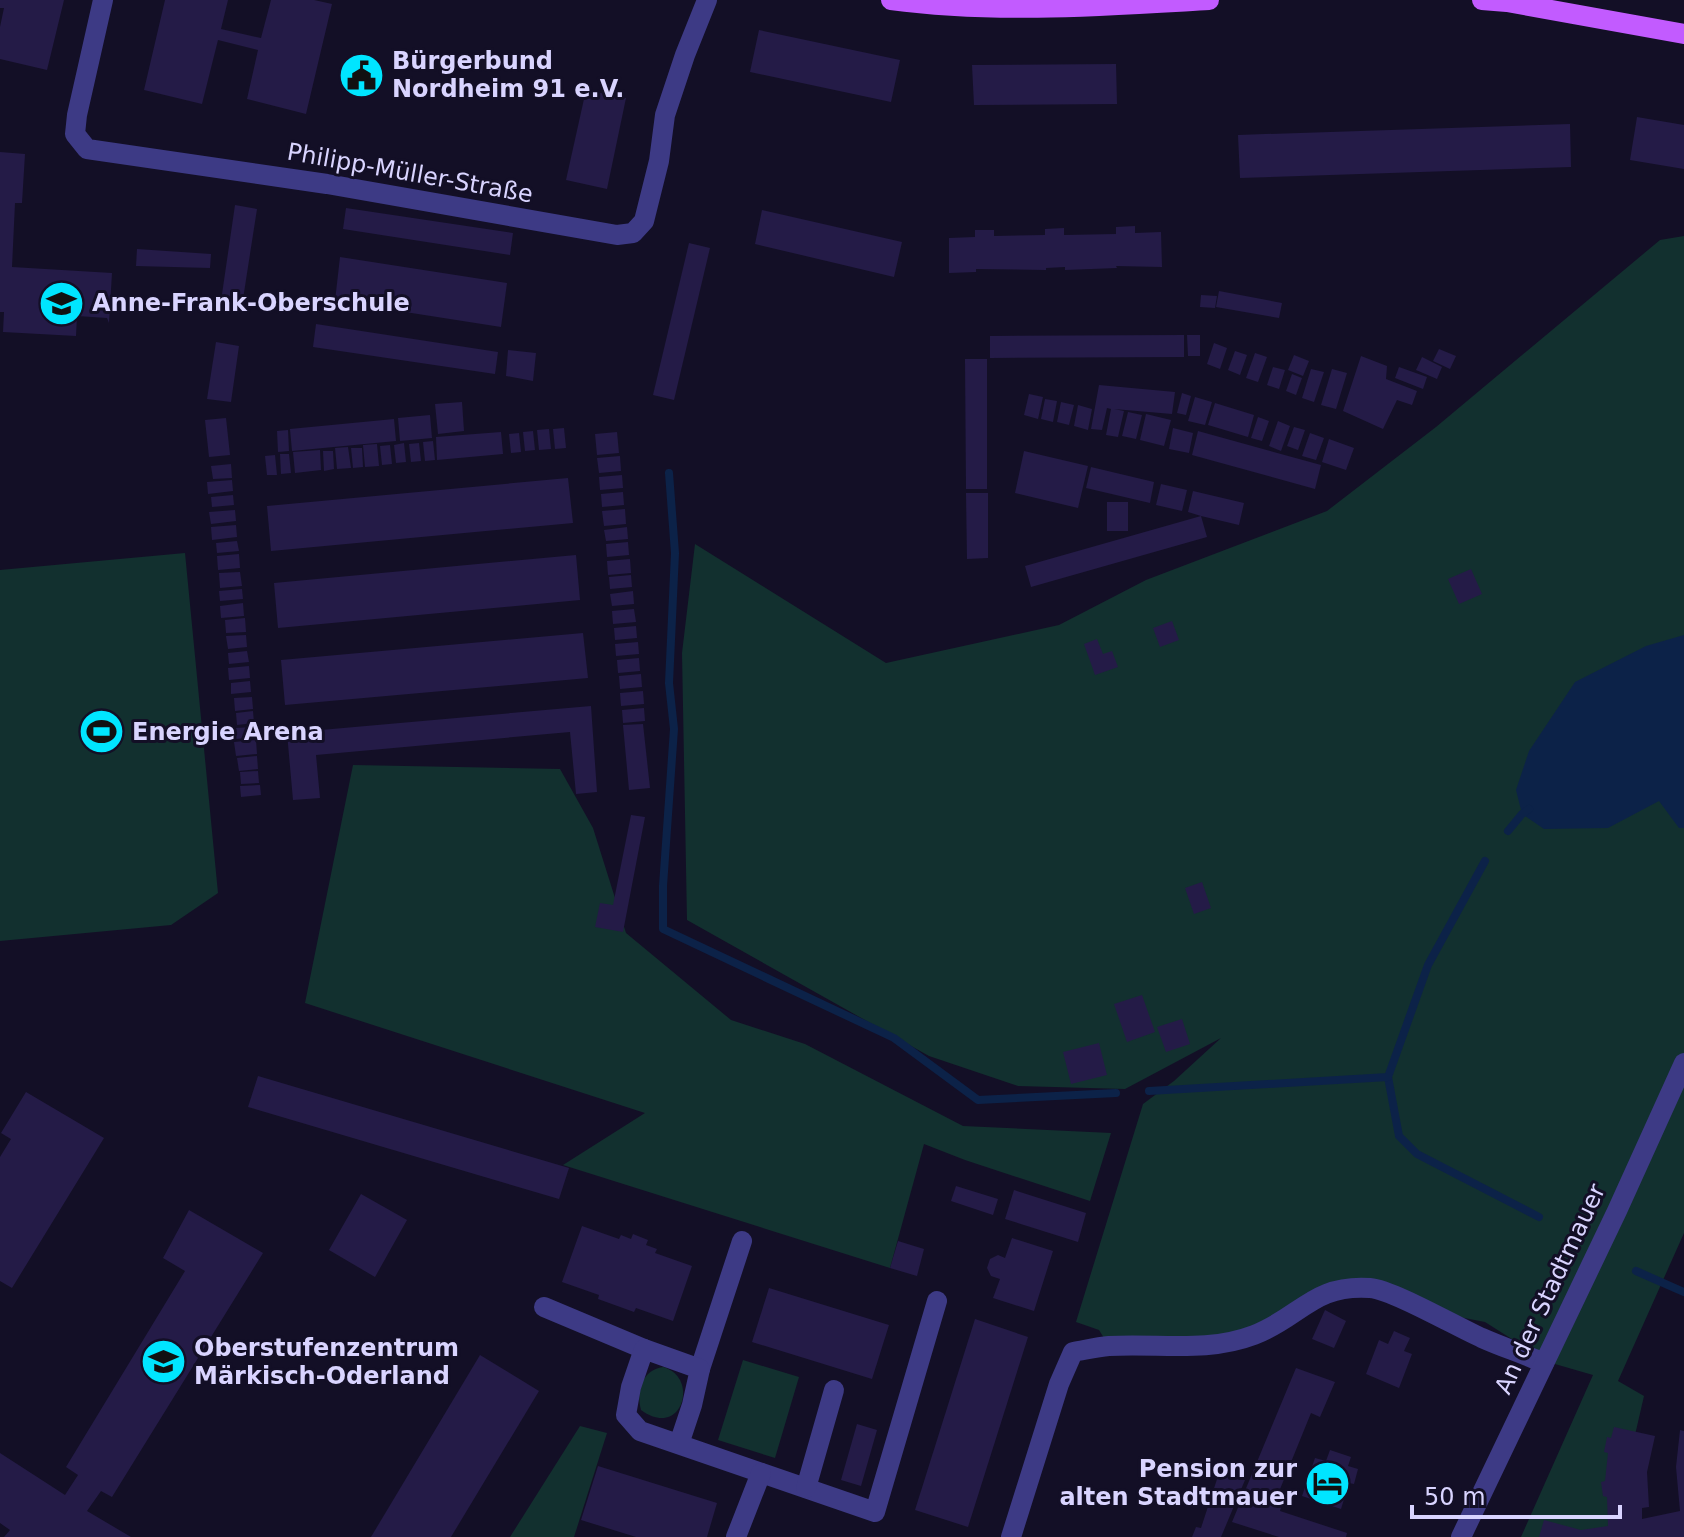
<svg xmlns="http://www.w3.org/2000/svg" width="1684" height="1537" font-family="'DejaVu Sans',sans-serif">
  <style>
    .green { fill: #12302f }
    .water { fill: #0c2248 }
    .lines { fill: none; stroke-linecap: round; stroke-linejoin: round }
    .stream { stroke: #0c2248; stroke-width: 8 }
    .building { fill: #241b47 }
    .minor { stroke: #3d3a85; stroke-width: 20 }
    .major { stroke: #c25bff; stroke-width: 20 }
    .labels { text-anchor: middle; stroke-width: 6; stroke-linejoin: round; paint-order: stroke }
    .poi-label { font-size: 24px; font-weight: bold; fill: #d9d4ff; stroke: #130f26; text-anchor: start }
    .street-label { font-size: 24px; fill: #d9d4ff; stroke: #130f26 }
  </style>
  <rect width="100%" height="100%" fill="#130f26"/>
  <g class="green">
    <path d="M1684,236V1233L1618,1381L1644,1396L1626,1474L1632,1537H1521L1593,1375L1548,1362L1485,1322L1423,1310L1342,1288L1257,1334L1109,1346L1099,1330L1076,1322L1143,1104L1174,1081L1221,1038L1125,1089L1018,1086L929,1056L687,920L682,653L695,544L886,663L1059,625L1146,580L1327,511L1436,427L1660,240Z"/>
    <path d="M185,553L218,893L171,925L0,941V570Z"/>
    <path d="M353,765L560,769L593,828L626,933L731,1020L805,1044L963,1126L1111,1133L1090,1201L965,1160L924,1144L890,1268L563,1165L645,1113L305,1003Z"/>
    <path d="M743,1360L799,1377L775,1458L718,1440Z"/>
    <path d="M663,1367C700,1377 682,1440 641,1410C636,1391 642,1370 663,1367Z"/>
    <path d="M580,1426L607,1433L574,1537H510Z"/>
  </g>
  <path class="water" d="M1684,635V828H1679L1659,801L1608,828L1544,829L1522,814L1516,790L1529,751L1575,682L1646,646Z"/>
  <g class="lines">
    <g class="stream">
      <path d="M669,473L675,553L669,683L674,729L663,886V929L894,1038L978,1100L1116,1093"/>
      <path d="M1508,831L1522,814L1529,809"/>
      <path d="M1388,1077L1399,1136L1417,1154L1539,1217"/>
      <path d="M1149,1091L1388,1077L1428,965L1485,861"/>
      <path d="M1636,1271L1684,1292"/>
    </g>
  </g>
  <g class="building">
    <path d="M0,0H64L47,70L0,59V27L4,8H0Z"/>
    <path d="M165,0H228L221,29L261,38L271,0H314L332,4L306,114L247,99L258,50L218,40L202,104L144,90Z"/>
    <path d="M759,30L900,60L891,102L750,72Z"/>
    <path d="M1116,64L1117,104L974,105L972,65Z"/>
    <path d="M586,90L626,98L607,189L566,180Z"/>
    <path d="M1637,117L1684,125V169L1630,160Z"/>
    <path d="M1570,124L1571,167L1240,178L1238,135Z"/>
    <path d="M0,152L25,154L22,203H15L12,267L112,273L109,323L107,318L77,316L76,336L3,332L4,312H0Z"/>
    <path d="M235,205L257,209L241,312L220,308Z"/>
    <path d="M346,208L513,233L510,255L343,229Z"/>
    <path d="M762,210L902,242L894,277L755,244Z"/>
    <path d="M1135,226V233L1161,232L1162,267L1116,266L1117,268L1065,270V267L1046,268V270L976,269V272L949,273V238L975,237V230H994V236L1045,235V229L1064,228V235L1116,234V227Z"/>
    <path d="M689,243L710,248L674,400L653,395Z"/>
    <path d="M137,249L211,254L210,268L136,266Z"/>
    <path d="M340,257L507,283L501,327L335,301Z"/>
    <path d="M1219,291L1282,303L1279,318L1216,307Z"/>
    <path d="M1201,295L1217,296L1215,308L1200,307Z"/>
    <path d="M316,324L498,352L495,374L313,347Z"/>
    <path d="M1184,335V357L990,358V336Z"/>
    <path d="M1187,335H1200V356H1188Z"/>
    <path d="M216,342L239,346L231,402L207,399Z"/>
    <path d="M1214,343L1227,348L1220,369L1207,364Z"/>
    <path d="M1439,349L1456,356L1450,369L1433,361Z"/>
    <path d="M508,350L536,353L533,381L506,376Z"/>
    <path d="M1235,351L1247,355L1240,375L1228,370Z"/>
    <path d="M1255,353L1267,357L1258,382L1246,378Z"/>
    <path d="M1294,355L1309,361L1303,376L1288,370Z"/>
    <path d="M1361,356L1387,366L1386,379L1417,391L1412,405L1397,400L1383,429L1343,411Z"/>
    <path d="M1422,357L1442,367L1437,379L1416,370Z"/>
    <path d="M965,359H987V489H966Z"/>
    <path d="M1273,367L1285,370L1279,389L1267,385Z"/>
    <path d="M1399,367L1427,377L1423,389L1395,378Z"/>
    <path d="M1311,369L1324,372L1314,402L1302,398Z"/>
    <path d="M1332,369L1347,373L1336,409L1321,405Z"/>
    <path d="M1292,374L1302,378L1296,395L1286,391Z"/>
    <path d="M1099,385L1175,392L1172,414L1114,409L1124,411L1118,437L1106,435L1111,409L1107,408L1102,430L1091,429Z"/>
    <path d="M1182,393L1191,396L1186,415L1177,413Z"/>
    <path d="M1029,394L1043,397L1038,419L1024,415Z"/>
    <path d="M1195,397L1212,402L1205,425L1188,421Z"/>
    <path d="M1045,399L1057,401L1053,422L1041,419Z"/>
    <path d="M462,402L464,431L438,434L435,404Z"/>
    <path d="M1061,402L1074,405L1069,425L1057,422Z"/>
    <path d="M1215,403L1254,415L1248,437L1208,425Z"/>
    <path d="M1078,405L1092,409L1088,430L1074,426Z"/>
    <path d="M1128,412L1142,415L1136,439L1122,436Z"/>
    <path d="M1146,414L1171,420L1164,446L1140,440Z"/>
    <path d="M430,415L432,438L400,441L398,418Z"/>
    <path d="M1258,417L1269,421L1262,441L1251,438Z"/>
    <path d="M226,418L230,455L209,457L205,420Z"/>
    <path d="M394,419L396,441L292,451L290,429Z"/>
    <path d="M1278,421L1290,426L1281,451L1269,446Z"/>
    <path d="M1294,427L1305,430L1298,450L1287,446Z"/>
    <path d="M564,428L566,448L555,449L553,429Z"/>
    <path d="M1173,428L1193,433L1189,453L1169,449Z"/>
    <path d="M549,429L551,449L539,450L537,430Z"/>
    <path d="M288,430L289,451L278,452L277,431Z"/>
    <path d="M533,431L535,450L525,451L523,432Z"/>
    <path d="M1198,431L1321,465L1315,489L1192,455Z"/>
    <path d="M501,432L503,454L437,460L436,437Z"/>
    <path d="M617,432L619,453L597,455L595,434Z"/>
    <path d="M519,433L521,452L511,453L509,434Z"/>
    <path d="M1310,433L1324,438L1316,460L1302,456Z"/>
    <path d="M1329,439L1354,448L1346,470L1322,462Z"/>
    <path d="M433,441L435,460L425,461L423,442Z"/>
    <path d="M404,443L406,462L396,463L394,445Z"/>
    <path d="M419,443L421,461L411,462L409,444Z"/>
    <path d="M377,444L379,466L365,467L363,445Z"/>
    <path d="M390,445L392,464L382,465L380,446Z"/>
    <path d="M348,447L351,468L337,469L335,448Z"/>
    <path d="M351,448H362L363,467L353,468Z"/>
    <path d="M320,450L321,470L295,473L293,452Z"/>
    <path d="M323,451H333L334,469L324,471Z"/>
    <path d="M1024,451L1088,466L1078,508L1015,493Z"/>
    <path d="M280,454H289L291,473L281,474Z"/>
    <path d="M275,455L277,475H267L265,456Z"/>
    <path d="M620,456L621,471L599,473L597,458Z"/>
    <path d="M231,464L232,478L213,479L211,466Z"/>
    <path d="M1091,467L1154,482L1150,503L1086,488Z"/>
    <path d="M622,475L623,488L600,490L599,477Z"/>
    <path d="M568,478L573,523L271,551L267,506Z"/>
    <path d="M232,480L233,491L208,494L207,482Z"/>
    <path d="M1161,484L1187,490L1182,511L1156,505Z"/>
    <path d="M1193,491L1244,503L1239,525L1201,516L1207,537L1031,587L1025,566L1201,516L1188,512Z"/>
    <path d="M623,492L624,505L602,507L601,494Z"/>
    <path d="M966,493H988V558L967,559Z"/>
    <path d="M233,495L234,505L212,507L211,497Z"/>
    <rect x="1107" y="502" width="21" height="29"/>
    <path d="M625,509L626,524L604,526L602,511Z"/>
    <path d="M235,510L236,521L211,524L209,512Z"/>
    <path d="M236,525L237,537L212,540L211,527Z"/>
    <path d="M627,527L628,539L606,541L604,530Z"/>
    <path d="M237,541L239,551L217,553L216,543Z"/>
    <path d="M628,542L629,555L607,557L606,544Z"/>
    <path d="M239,554L240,568L218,570L217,556Z"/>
    <path d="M576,555L580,600L278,628L274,583Z"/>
    <path d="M630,559L631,573L608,575L607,561Z"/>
    <path d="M1471,569L1482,594L1459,604L1448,579Z"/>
    <path d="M240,572L242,586L220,588L219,573Z"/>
    <path d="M631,575L632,587L610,589L609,577Z"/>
    <path d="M242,589L243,599L220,601L219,591Z"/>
    <path d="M633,591L634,604L612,606L610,594Z"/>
    <path d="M243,603L244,616L221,618L220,606Z"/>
    <path d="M634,609L636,622L613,624L612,611Z"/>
    <path d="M245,618L246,632L226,633L225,620Z"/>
    <path d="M1172,621L1179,640L1160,647L1153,628Z"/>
    <path d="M636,626L637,638L615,640L614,628Z"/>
    <path d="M583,633L588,678L285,705L281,660Z"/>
    <path d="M246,635L247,647L228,649L226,636Z"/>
    <path d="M1097,639L1103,654L1112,651L1118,667L1095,675L1084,644Z"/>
    <path d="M638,642L639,654L616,656L615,644Z"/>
    <path d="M247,651L249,662L229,664L228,653Z"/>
    <path d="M639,658L640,671L618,673L617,660Z"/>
    <path d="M249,666L250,678L229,680L228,668Z"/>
    <path d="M641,674L642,687L620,689L619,676Z"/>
    <path d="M250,681L251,692L231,694V683Z"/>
    <path d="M643,691L644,704L621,706L620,693Z"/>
    <path d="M252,697L253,709L235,711L234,698Z"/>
    <path d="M591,706L597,792L576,794L570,732L316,755L320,798L293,800L287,733Z"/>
    <path d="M644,708L645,721L623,723L622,710Z"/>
    <path d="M253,711L254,723L237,725L236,713Z"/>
    <path d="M643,724L650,788L629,790L623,725Z"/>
    <path d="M254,727L255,737L236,739L235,728Z"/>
    <path d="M256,740L257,754L236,756L234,742Z"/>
    <path d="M257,756L258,769L239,771L237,758Z"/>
    <path d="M258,771L259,783L241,784L240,772Z"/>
    <path d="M260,785L261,795L241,797L240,786Z"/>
    <path d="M631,815L645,817L623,932L595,927L600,903L613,905Z"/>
    <path d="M1202,882L1211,908L1194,914L1185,888Z"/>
    <path d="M1142,995L1155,1032L1127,1042L1114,1004Z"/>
    <path d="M1182,1019L1190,1044L1166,1052L1157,1027Z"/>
    <path d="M1099,1043L1107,1075L1071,1084L1063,1052Z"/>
    <path d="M258,1076L569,1168L559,1199L248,1107Z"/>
    <path d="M26,1092L104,1138L12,1288L0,1281V1157L11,1139L1,1133Z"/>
    <path d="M956,1186L998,1199L993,1215L951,1201Z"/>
    <path d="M1014,1190L1086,1213L1078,1242L1005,1219Z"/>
    <path d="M361,1194L407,1220L375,1277L329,1250Z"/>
    <path d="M189,1210L263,1253L112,1497L101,1491L87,1511L131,1537H4L10,1530L0,1523V1453L65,1495L78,1475L66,1467L185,1271L163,1258Z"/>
    <path d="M582,1226L619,1239L621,1235L631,1239L633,1234L648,1240L646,1245L657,1249L655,1253L692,1266L673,1321L636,1308L634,1312L598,1299L599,1295L562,1282Z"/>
    <path d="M1012,1238L1053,1251L1034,1311L993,1298L1000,1279L991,1276L987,1268L990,1259L998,1255L1005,1258Z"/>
    <path d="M898,1241L924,1249L917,1276L890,1268Z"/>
    <path d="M769,1288L889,1325L872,1379L752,1342Z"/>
    <path d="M1325,1310L1346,1321L1334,1348L1312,1339Z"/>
    <path d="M975,1319L1028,1337L968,1527L915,1510Z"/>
    <path d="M1394,1331L1410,1338L1404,1351L1412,1354L1399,1388L1366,1374L1379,1340L1388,1344Z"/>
    <path d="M480,1355L539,1391L451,1537H371Z"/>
    <path d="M1296,1368L1335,1382L1320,1417L1311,1413L1276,1499L1283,1502L1280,1511L1347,1533L1346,1537H1279L1232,1522Z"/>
    <path d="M857,1424L877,1430L861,1486L841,1480Z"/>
    <path d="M1614,1427L1655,1436L1647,1472L1649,1507L1642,1508V1519L1680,1511L1676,1467L1680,1430L1684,1431V1537H1539L1544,1520L1581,1530L1608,1526L1607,1497L1603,1496L1601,1482L1605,1481L1608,1453L1604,1452L1607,1437L1611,1438Z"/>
    <path d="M1330,1450L1351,1457L1348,1466L1358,1469L1354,1484L1349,1483L1341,1509L1302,1496L1315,1458L1326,1461Z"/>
    <path d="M598,1466L717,1503L707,1537H636L581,1520Z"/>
    <path d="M1220,1470L1245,1480L1221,1537H1192L1196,1527L1201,1528Z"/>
  </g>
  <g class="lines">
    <g class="minor">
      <path d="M103,0L77,115L75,134L87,149L327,184L617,235L633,233L644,221L659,161L665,115L685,55L707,0"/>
      <path d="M544,1307L644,1349"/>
      <path d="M700,1369L742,1241"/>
      <path d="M679,1444L692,1405L700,1369L644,1349L631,1387L626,1415L640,1431L875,1512L937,1301"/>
      <path d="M806,1488L834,1390"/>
      <path d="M736,1537L761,1473"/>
      <path d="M1011,1537L1059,1384L1073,1352C1085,1350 1097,1347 1109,1346C1159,1343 1207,1353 1254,1335C1301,1317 1313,1284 1370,1288C1393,1290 1457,1327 1482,1338C1502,1347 1524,1354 1544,1363"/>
      <path d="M1461,1537L1617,1211L1684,1063"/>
    </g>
    <g class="major">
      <path d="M891,0C996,14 1104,6 1209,0"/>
      <path d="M1482,0L1507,2L1684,34"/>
    </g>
  </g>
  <defs>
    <symbol id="civic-disc" viewBox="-11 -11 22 22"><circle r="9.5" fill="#00e5ff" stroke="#130f26"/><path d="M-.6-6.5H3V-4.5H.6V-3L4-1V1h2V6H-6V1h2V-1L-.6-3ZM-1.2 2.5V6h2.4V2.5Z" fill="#111"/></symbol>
    <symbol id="school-disc" viewBox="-11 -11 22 22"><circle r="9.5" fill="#00e5ff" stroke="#130f26"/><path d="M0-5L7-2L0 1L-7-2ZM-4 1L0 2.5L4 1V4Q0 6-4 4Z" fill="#111"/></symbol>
    <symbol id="stadium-disc" viewBox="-11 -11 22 22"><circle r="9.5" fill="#00e5ff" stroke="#130f26"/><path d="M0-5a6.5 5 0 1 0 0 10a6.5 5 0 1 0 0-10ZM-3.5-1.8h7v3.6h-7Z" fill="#111"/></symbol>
    <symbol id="hotel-disc" viewBox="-11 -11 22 22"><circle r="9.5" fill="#00e5ff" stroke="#130f26"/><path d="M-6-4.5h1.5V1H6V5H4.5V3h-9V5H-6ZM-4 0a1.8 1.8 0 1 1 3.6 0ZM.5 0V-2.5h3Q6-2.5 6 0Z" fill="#111"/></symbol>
  </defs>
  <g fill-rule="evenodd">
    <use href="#civic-disc" x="336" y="50" width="51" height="51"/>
    <use href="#school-disc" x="36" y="278" width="51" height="51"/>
    <use href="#stadium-disc" x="76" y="706" width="51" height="51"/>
    <use href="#school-disc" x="138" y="1336" width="51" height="51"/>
    <use href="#hotel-disc" x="1302" y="1458" width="51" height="51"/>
  </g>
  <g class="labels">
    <g class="poi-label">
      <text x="392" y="69">Bürgerbund<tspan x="392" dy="28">Nordheim 91 e.V.</tspan></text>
      <text x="92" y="311">Anne-Frank-Oberschule</text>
      <text x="132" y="740">Energie Arena</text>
      <text x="194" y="1356">Oberstufenzentrum<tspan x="194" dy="28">Märkisch-Oderland</tspan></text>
      <text x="1297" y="1477" text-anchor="end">Pension zur<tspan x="1297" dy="28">alten Stadtmauer</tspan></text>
    </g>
    <g class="street-label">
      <text transform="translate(410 173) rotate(10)" y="8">Philipp-Müller-Straße</text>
      <text transform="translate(1550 1289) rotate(-65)" y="8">An der Stadtmauer</text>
    </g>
  </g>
  <path d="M1412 1505v12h208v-12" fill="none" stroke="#d9d4ff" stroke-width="4"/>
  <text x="1424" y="1505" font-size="24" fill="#d9d4ff" stroke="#130f26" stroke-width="6" paint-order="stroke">50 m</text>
</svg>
